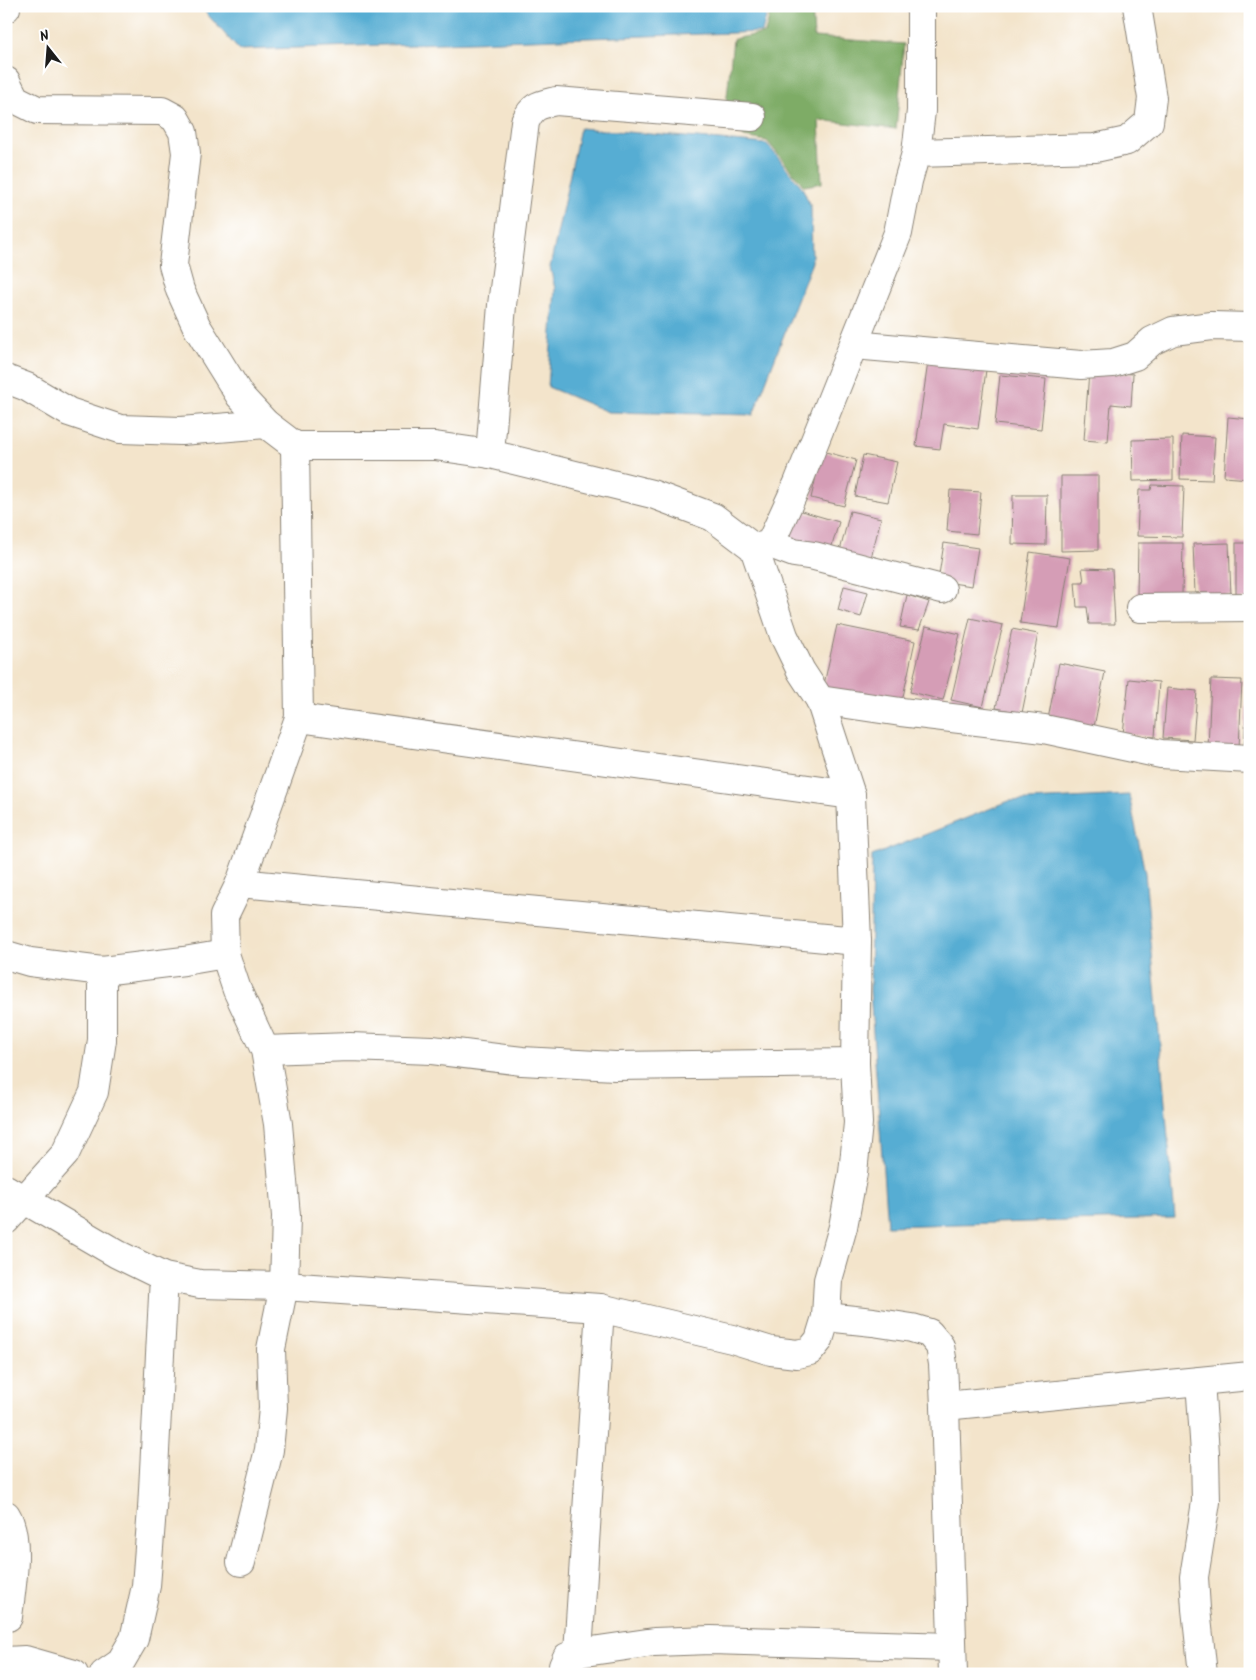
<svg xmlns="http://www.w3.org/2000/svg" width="1256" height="1680" font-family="Kalam,sans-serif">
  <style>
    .forest { fill: #7eac66; stroke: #4d6441 }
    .water { fill: #57add3; stroke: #3a6478 }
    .building { fill: #d59db6 }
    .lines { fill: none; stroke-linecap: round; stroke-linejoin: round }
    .minor-casing { stroke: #888074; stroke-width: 30 }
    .minor { stroke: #fff; stroke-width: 28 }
  </style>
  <rect width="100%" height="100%" fill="#fff"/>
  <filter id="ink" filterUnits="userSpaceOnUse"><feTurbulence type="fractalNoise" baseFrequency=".02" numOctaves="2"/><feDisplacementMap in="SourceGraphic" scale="10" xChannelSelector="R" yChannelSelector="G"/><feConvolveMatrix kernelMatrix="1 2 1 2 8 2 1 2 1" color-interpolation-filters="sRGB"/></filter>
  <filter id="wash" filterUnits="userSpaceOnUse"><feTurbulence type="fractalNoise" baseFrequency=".0096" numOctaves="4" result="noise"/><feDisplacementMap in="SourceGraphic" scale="20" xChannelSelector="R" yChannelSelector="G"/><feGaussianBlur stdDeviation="1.12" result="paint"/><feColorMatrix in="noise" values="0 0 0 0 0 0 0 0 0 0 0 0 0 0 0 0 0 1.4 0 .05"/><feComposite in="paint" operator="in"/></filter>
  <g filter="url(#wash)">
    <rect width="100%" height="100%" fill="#f3e4cb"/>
    <path class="forest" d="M772,6H812L814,37L904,44L896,129L819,120L822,183L804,186L767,141L744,137L726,106L733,39L765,33Z"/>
    <g class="water">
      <path d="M200,6H769L762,32L239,50Z"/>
      <path d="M580,128L767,144L802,187L811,207L812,262L753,415L608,412L548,387L555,289L550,267Z"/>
      <path d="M1129,795L1145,873L1175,1218L887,1226L870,991L872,856L1009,801Z"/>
    </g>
    <g id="blocks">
      <g class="building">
        <path d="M928,362L986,370L978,429L944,424L940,449L916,446Z"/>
        <path d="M1089,371L1133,374L1131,406L1111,404L1108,442L1084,440Z"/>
        <path d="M1000,375L1046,379L1041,429L995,424Z"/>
        <path d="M1228,417L1250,419V479L1224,477Z"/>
        <path d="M1182,435L1215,437L1212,480L1180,479Z"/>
        <path d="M1173,439V480L1133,481L1132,440Z"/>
        <path d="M822,451L856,460L844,506L811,498Z"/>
        <path d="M863,455L897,462L888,502L855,496Z"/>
        <path d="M1061,476H1098V550L1061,551Z"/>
        <path d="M1152,485L1184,486L1182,537L1137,536L1139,490H1151Z"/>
        <path d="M950,490L981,492L977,534L947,531Z"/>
        <path d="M1013,495H1047L1046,545L1012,544Z"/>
        <path d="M791,508L839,522L829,556L781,542Z"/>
        <path d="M850,511L881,518L870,562L839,555Z"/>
        <path d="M944,543L978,548L972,586L938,581Z"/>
        <path d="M1138,543H1183L1182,594H1137Z"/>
        <path d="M1229,543L1231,596L1210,597L1208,593H1195L1193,544Z"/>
        <rect x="1236" y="543" width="14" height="56"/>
        <path d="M1030,552L1070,558L1059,628L1020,623Z"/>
        <path d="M1082,568L1112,569L1115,624H1089L1087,607H1077L1075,582H1084Z"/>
        <path d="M844,586L868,592L861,617L838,610Z"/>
        <path d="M907,595L929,602L919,630L900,627Z"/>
        <path d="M970,618L1003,625L983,707L951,700Z"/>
        <path d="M837,625L915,641L901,706L823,689Z"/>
        <path d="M926,626L960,634L943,700L910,692Z"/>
        <path d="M1012,629L1038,634L1022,713L996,708Z"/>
        <path d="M1059,663L1105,672L1094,727L1048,719Z"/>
        <path d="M1129,679L1159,682L1155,737L1123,734Z"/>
        <path d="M1211,679L1242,680L1239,749L1208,748Z"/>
        <path d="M1248,679H1250V749L1244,748Z"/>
        <path d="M1167,688L1197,691L1193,740L1163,738Z"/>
      </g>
    </g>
  </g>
  <g filter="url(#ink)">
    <use href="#blocks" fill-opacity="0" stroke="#888074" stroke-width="1"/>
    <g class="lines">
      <defs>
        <g id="minor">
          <path d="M6,8V6"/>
          <path d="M6,81L15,99L37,110L162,111L175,118L183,132L186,153L173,265L180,290L197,327L240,396L266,424L295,446"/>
          <path d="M916,153L1095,148L1127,141L1149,122L1152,98L1137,6"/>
          <path d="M854,345L1081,365L1113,363L1135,356L1152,341L1173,331L1212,326L1250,327"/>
          <path d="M6,379L27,387L69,412L120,429L181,431L266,424"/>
          <path d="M490,454L502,305L525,122C533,105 539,105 556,101L752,117"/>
          <path d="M770,544L794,553L814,556L942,589"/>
          <path d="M754,548L770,544L798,483L898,233L908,181L916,153L921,111V6"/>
          <path d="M1140,608L1250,607"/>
          <path d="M820,700L851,795"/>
          <path d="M240,883L857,941"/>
          <path d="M6,955L30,962L102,971L184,961L225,954"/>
          <path d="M265,1050L350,1047L432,1050L522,1061L615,1066L855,1063"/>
          <path d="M6,1189L117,1254L164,1277L200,1284L284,1286L600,1308L732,1339L771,1351L797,1354L810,1351L819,1340L826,1317L828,1280L843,1227L853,1173L858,1123L855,1063L857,941L851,795L299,718"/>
          <path d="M6,1220L65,1154L94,1092L102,1040V971"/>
          <path d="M826,1317L873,1322L912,1328L929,1333L940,1346L943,1364L945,1406L953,1674"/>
          <path d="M1200,1381L1205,1453L1206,1502L1194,1577L1196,1609L1203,1674"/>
          <path d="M945,1406L1250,1376"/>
          <path d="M6,1515C21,1539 11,1590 8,1617"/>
          <path d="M241,1562L269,1450L273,1408L271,1349L284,1286L286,1216L278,1124L265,1050L237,990L225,954L224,916L240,883L299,718L295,446H435L490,454L652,494L713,517L754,548L784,636L801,671L820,700L901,712L1044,729L1161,754L1250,759"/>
          <path d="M578,1653L600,1308"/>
          <path d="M6,1661L25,1660L74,1674"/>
          <path d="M104,1674L120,1663L134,1639L146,1586L152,1509L164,1277"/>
          <path d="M563,1674V1666L567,1657L578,1653L654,1642L711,1640L952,1647"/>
        </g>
      </defs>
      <use href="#minor" class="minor-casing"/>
      <use href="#minor" class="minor"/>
    </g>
  </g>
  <rect width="1256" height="1680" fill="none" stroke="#fff" stroke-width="25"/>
  <g transform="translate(48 48) rotate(343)" stroke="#ffffff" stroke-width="4" paint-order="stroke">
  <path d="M0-4L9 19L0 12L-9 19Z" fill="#1c1c1c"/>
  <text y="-8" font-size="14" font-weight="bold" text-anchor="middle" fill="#1c1c1c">N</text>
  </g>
</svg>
